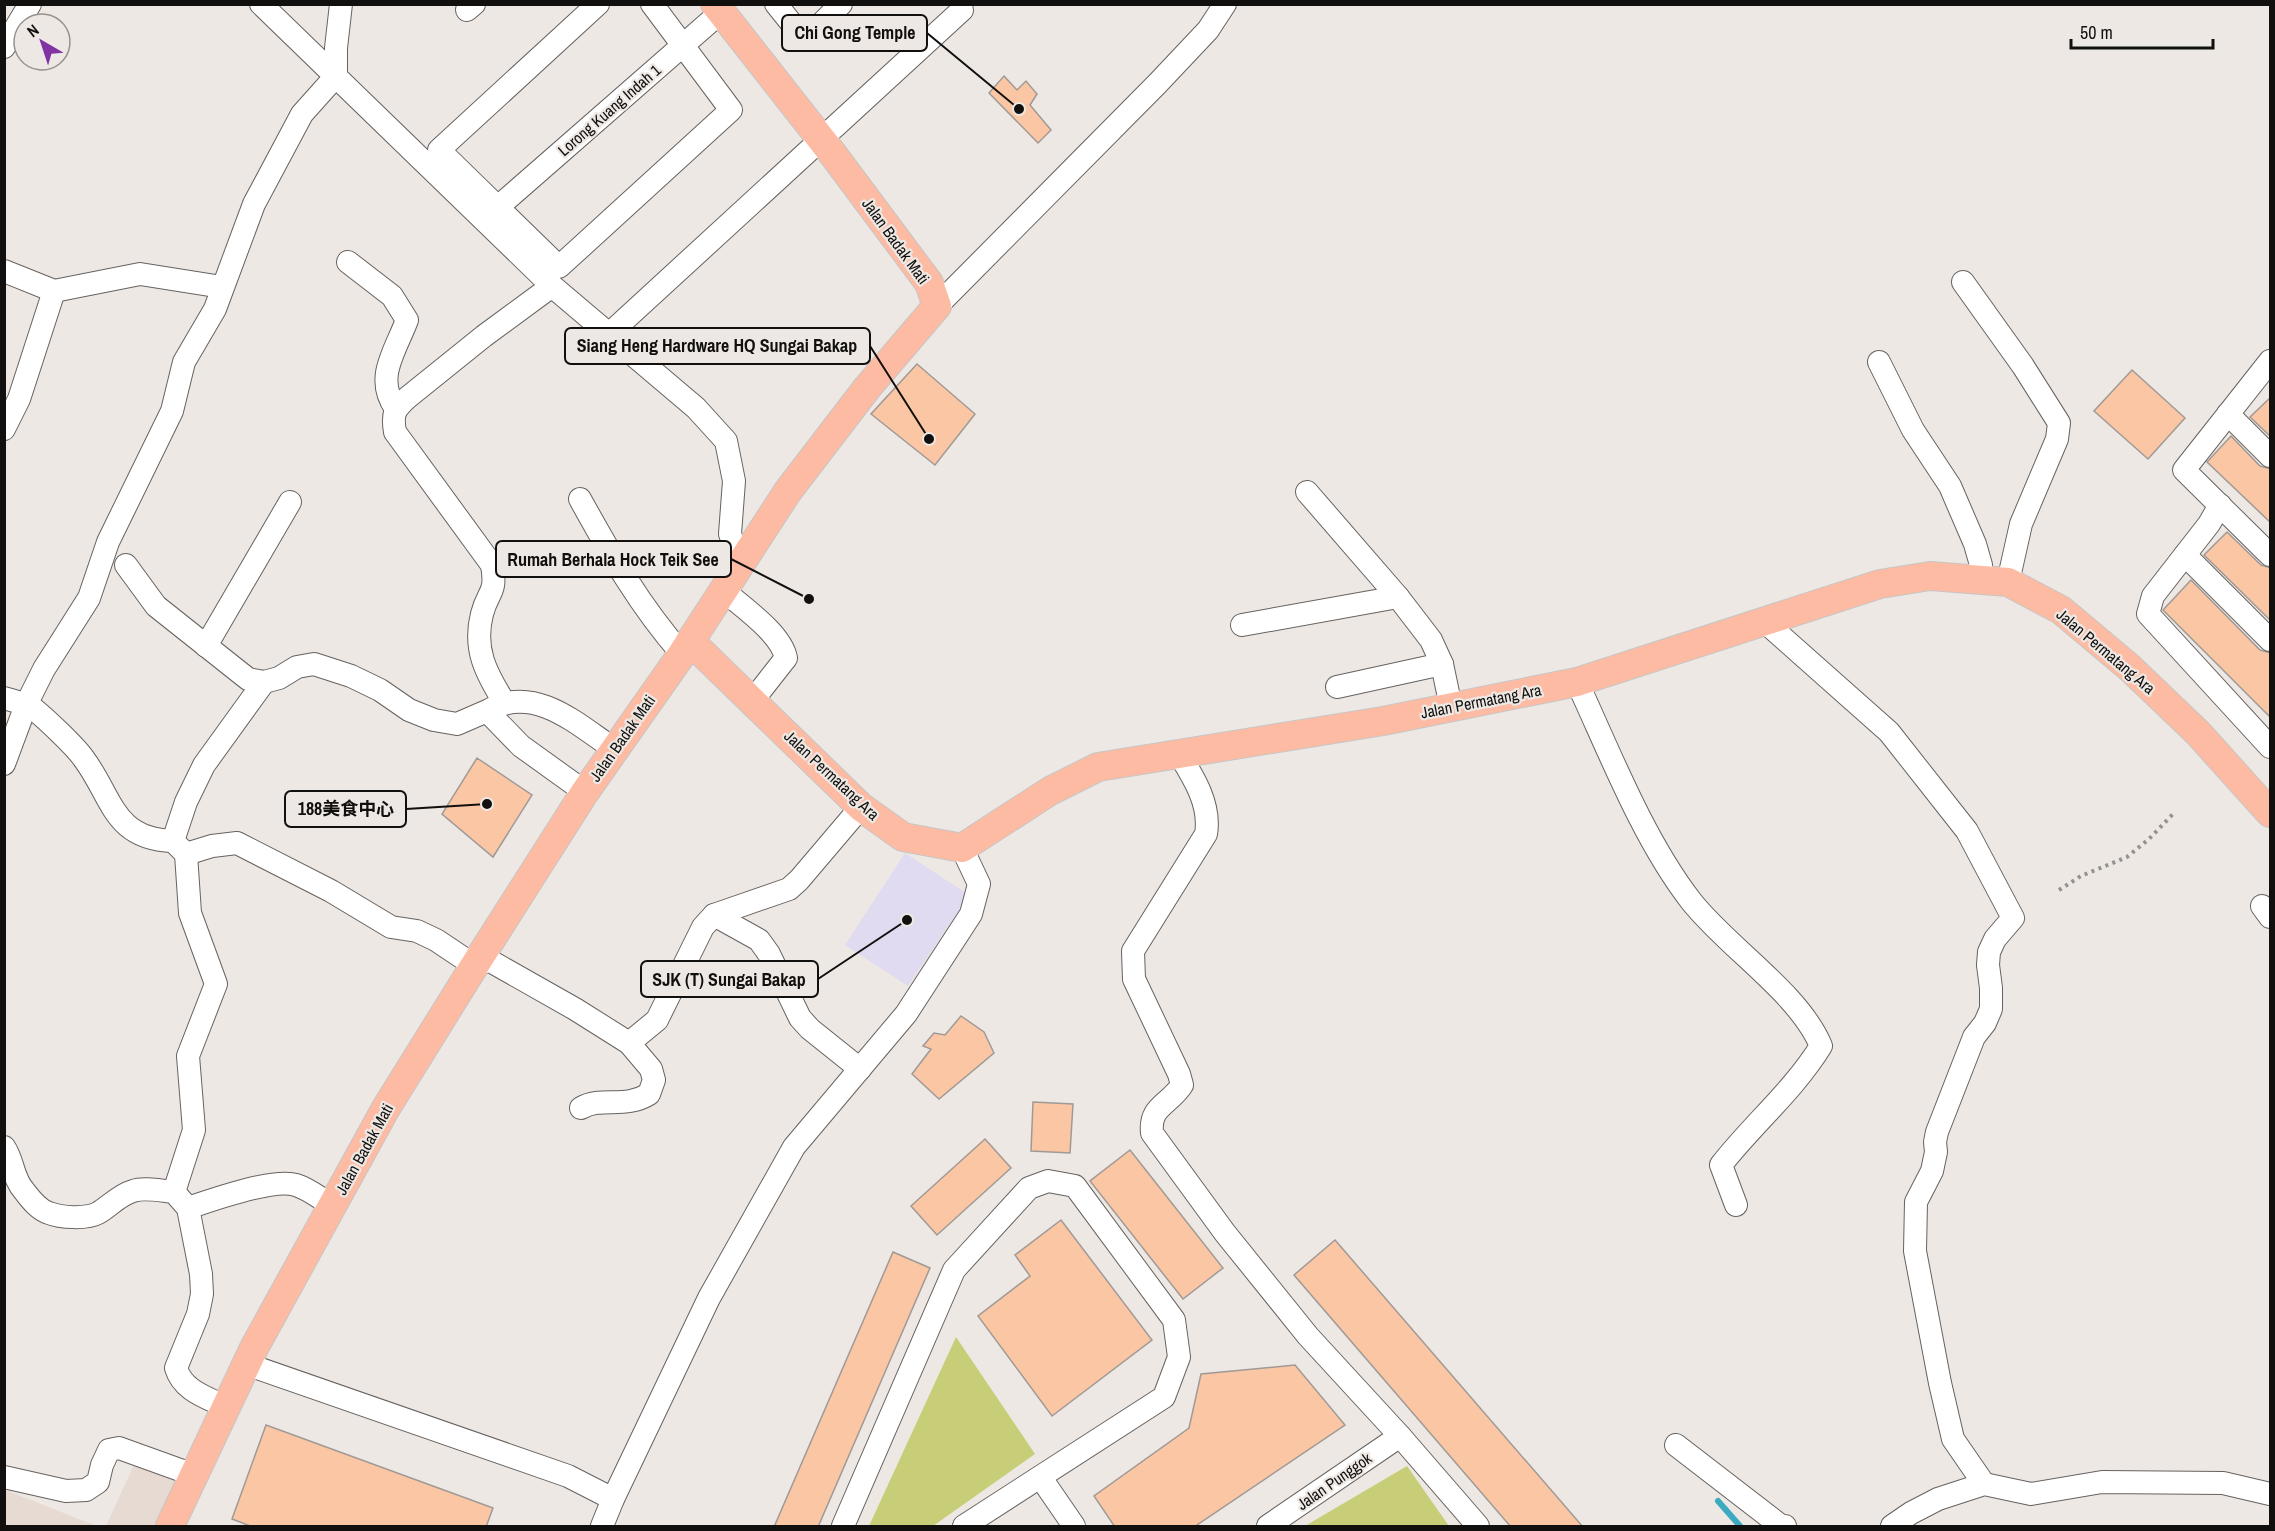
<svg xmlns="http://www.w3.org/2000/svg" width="2275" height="1531" font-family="'Archivo Narrow','Noto Sans SC',sans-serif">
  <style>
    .built { fill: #e7dad2 }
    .education { fill: #e1dbf1 }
    .green { fill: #c8ce77 }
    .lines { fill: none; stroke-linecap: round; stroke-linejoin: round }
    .stream { stroke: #3cabc1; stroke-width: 6 }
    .building { fill: #fbc6a3; stroke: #a09a97; stroke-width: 1.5 }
    .minor-casing { stroke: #67625f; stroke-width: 24 }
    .major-casing { stroke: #c6c6c5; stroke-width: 30 }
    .path { stroke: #94918e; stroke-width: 4; stroke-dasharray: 3 4.5; stroke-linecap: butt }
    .minor { stroke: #fff; stroke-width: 22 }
    .major { stroke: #fdbba4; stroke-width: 28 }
    .labels { text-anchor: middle; stroke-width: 4.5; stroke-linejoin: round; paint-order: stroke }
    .street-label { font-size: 16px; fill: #11100e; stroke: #ede8e4 }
    .leader { fill: none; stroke: #11100e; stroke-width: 2 }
    .callout-dot { fill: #11100e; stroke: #ede8e4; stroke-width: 2 }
    .callout { fill: #ede8e4; stroke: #11100e; stroke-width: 2 }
    .callout-label { font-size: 18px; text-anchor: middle; font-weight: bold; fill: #11100e }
  </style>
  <rect width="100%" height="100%" fill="#ede8e4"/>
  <g class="built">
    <path d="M135,1463L182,1480L167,1526H106Z"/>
    <path d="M4,1490H5L97,1526H5Z"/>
  </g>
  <path class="education" d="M905,853L969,895L908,986L845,945Z"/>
  <g class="green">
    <path d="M956,1337L1035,1454L933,1526H869Z"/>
    <path d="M1407,1466L1449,1526H1305Z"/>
  </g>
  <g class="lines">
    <path class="stream" d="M1718,1501L1740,1526"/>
  </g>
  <g class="building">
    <path d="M1004,76L1017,90L1026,81L1037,94L1030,105L1051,130L1038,143L989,93Z"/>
    <path d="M917,364L975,414L935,465L871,414Z"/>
    <path d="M2132,370L2185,418L2148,459L2094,411Z"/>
    <path d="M2271,397V437L2250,417Z"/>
    <path d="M2231,436L2260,466L2271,469V523L2207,462Z"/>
    <path d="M2227,532L2261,565L2271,568V621L2204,555Z"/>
    <path d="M2191,580L2260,650L2271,653V718L2163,610Z"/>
    <path d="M477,758L532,795L493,857L442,814Z"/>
    <path d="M961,1016L984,1032L994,1053L939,1099L912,1074L931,1049L923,1046L934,1033L945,1035Z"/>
    <path d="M1033,1102L1073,1104L1070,1153L1031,1151Z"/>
    <path d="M985,1139L1011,1168L937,1235L911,1206Z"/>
    <path d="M1130,1150L1223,1268L1183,1299L1090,1181Z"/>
    <path d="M1061,1220L1152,1340L1052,1416L978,1316L1030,1276L1015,1255Z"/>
    <path d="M1335,1240L1583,1527H1511L1294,1275Z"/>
    <path d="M893,1252L930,1268L818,1527H774Z"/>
    <path d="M1295,1365L1345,1425L1194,1527H1115L1094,1496L1189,1428L1201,1374Z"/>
    <path d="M266,1425L493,1508L486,1527H253L232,1519Z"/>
  </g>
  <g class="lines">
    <defs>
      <g id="minor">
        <path d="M261,4L552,286"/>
        <path d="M598,4L439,150L559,267L731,110L652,4"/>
        <path d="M776,4L796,29L806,34L815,30L841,4"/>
        <path d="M467,10L474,4"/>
        <path d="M4,47L30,4"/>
        <path d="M498,207L721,12"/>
        <path d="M348,262L392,296L407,320C395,352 374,378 396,409"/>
        <path d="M4,271L54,291L140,274L222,287"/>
        <path d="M1963,282L2023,366L2059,423L2057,439L2021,524L2008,582"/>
        <path d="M937,306L1158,83L1208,30L1225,4"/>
        <path d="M608,335L962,10"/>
        <path d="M2270,361L2184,470L2270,555"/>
        <path d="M1879,362L1913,430L1950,486L1975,544L1981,565L1977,579"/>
        <path d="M2228,414L2270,456"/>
        <path d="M4,429L19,399L54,291"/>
        <path d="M1307,492L1398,597L1431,640L1442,664L1451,707"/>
        <path d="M580,499C611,555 639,605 682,654"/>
        <path d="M2220,505L2209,524L2153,596L2148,614L2270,747"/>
        <path d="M2185,555L2270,640"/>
        <path d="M126,565L156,606L248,679L264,682L279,678L297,667L314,664L351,676L380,690L409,710L434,720L457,724L487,711L521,746L585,792"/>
        <path d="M723,590C742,607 781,633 786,658L753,700"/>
        <path d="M1764,621L1889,732L1967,831L2013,918L1995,939L1989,952L1988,965L1991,988V1009L1985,1023L1974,1037L1937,1132L1935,1142L1936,1152L1932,1171L1916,1202L1915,1251L1940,1383L1953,1439L1984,1484"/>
        <path d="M1242,625L1398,597"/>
        <path d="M206,646L290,502"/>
        <path d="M1577,682C1610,753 1643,839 1691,901C1728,948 1799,993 1821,1046C1793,1091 1753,1124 1721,1165L1736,1205"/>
        <path d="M1337,687L1442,664"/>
        <path d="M4,698C14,701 26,703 35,710C46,719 76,747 84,759C113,798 113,839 173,841"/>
        <path d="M504,702C486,673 473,649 482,614C488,590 497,595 492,565L395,432C392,414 394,410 407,398L484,336L552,286L696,408L726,441L734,481L730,534L734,545L745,557"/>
        <path d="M491,709C536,685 578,725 614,749"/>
        <path d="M1179,754C1194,778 1211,805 1206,834L1133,951L1134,979L1179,1074L1182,1085C1169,1105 1149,1106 1152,1133L1225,1233L1308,1336L1400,1436L1478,1526"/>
        <path d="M4,764L26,705L44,669L89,598L108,542L172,411L184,362L215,309L254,204L302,114L336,76V48L341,4"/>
        <path d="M186,854L212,846L237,843L331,891L391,927L417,931L436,940L466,960L492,962L575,1009L629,1043L651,1069L654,1080L649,1094C625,1109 602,1096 581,1108"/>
        <path d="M2262,906L2270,917"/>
        <path d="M714,915L759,940L769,954L800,1018L810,1029L860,1069"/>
        <path d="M629,1043L657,1020L703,927L714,915L789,889L799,880L861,807"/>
        <path d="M4,1147C14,1161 12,1178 25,1192C31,1200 39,1210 49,1213C61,1218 87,1219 98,1213C110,1206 119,1195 133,1191C144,1187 162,1191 174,1192L188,1208L201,1274L202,1294L198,1314L176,1368C183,1391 206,1397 226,1407"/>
        <path d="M174,1192L194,1130L188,1056L216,984L190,913L186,854L173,841L186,802L204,765L264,682"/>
        <path d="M188,1208C211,1200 274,1178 296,1185C309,1189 321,1199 333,1206"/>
        <path d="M246,1364L568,1476L613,1499"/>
        <path d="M1676,1445L1781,1526H1785"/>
        <path d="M4,1477L66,1491L86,1490L98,1482L102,1465L109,1450L119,1448L194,1475"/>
        <path d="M1041,1478L1074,1526"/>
        <path d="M602,1526L613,1499L709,1298L794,1147L906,1014L971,914L979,884L962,848"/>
        <path d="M843,1526L954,1270L1029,1188L1048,1181L1075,1186L1174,1320L1179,1357L1164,1397L964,1526"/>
        <path d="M1268,1526L1400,1436"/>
        <path d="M1892,1526L1911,1513L1938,1499L1984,1484L2031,1494L2102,1482L2223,1483L2270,1494"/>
      </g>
      <g id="major">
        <path d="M690,641L861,807L903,837L962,848L1050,791L1098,767L1383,721L1577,682L1880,584L1930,576L2008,582L2061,610L2130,668L2198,733L2270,813"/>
        <path d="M170,1526L254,1348L386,1108L478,960L585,792L682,654L788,491L867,388L937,306L929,283L832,153L715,4"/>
      </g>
    </defs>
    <use href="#minor" class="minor-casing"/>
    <use href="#major" class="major-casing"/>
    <path class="path" d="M2059,890L2081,876L2127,857L2149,839L2173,814"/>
    <use href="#minor" class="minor"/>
    <use href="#major" class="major"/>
  </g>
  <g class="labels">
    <g class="street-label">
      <text transform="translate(609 110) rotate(-41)" y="6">Lorong Kuang Indah 1</text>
      <text transform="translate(896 241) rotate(54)" y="6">Jalan Badak Mati</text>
      <text transform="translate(2106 651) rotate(40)" y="6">Jalan Permatang Ara</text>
      <text transform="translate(1481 701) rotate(-11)" y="6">Jalan Permatang Ara</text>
      <text transform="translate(622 738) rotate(-55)" y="6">Jalan Badak Mati</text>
      <text transform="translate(832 775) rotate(43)" y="6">Jalan Permatang Ara</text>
      <text transform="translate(364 1149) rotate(-61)" y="6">Jalan Badak Mati</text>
      <text transform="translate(1334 1481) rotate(-35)" y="6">Jalan Punggok</text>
    </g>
  </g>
  <path class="leader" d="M1019 109L927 33M929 439L870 346M809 599L731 559M487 804L406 809M907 920L818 979"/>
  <g class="callout-dot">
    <circle cx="1019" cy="109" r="6"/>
    <circle cx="929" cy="439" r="6"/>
    <circle cx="809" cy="599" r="6"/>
    <circle cx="487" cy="804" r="6"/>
    <circle cx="907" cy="920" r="6"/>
  </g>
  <g class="callout">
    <rect x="782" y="15" width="145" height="36" rx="6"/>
    <rect x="565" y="328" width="305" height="36" rx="6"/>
    <rect x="496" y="541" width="235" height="36" rx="6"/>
    <rect x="285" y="791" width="121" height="36" rx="6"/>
    <rect x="641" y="961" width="177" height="36" rx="6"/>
  </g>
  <g class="callout-label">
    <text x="855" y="39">Chi Gong Temple</text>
    <text x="717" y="352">Siang Heng Hardware HQ Sungai Bakap</text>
    <text x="613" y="566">Rumah Berhala Hock Teik See</text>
    <text x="346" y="815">188美食中心</text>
    <text x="729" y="986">SJK (T) Sungai Bakap</text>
  </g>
  <rect width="2275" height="1531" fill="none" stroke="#11100e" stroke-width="12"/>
  <g transform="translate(42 42) rotate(321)"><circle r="28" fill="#ede8e4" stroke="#95928e" stroke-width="1.5"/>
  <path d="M0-4.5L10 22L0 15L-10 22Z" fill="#8133a4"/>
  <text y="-9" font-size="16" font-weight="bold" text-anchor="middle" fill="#11100e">N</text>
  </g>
  <path d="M2071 39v9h142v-9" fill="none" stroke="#11100e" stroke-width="3"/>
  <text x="2080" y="39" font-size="18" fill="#11100e" stroke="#ede8e4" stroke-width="4.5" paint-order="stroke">50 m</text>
</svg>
